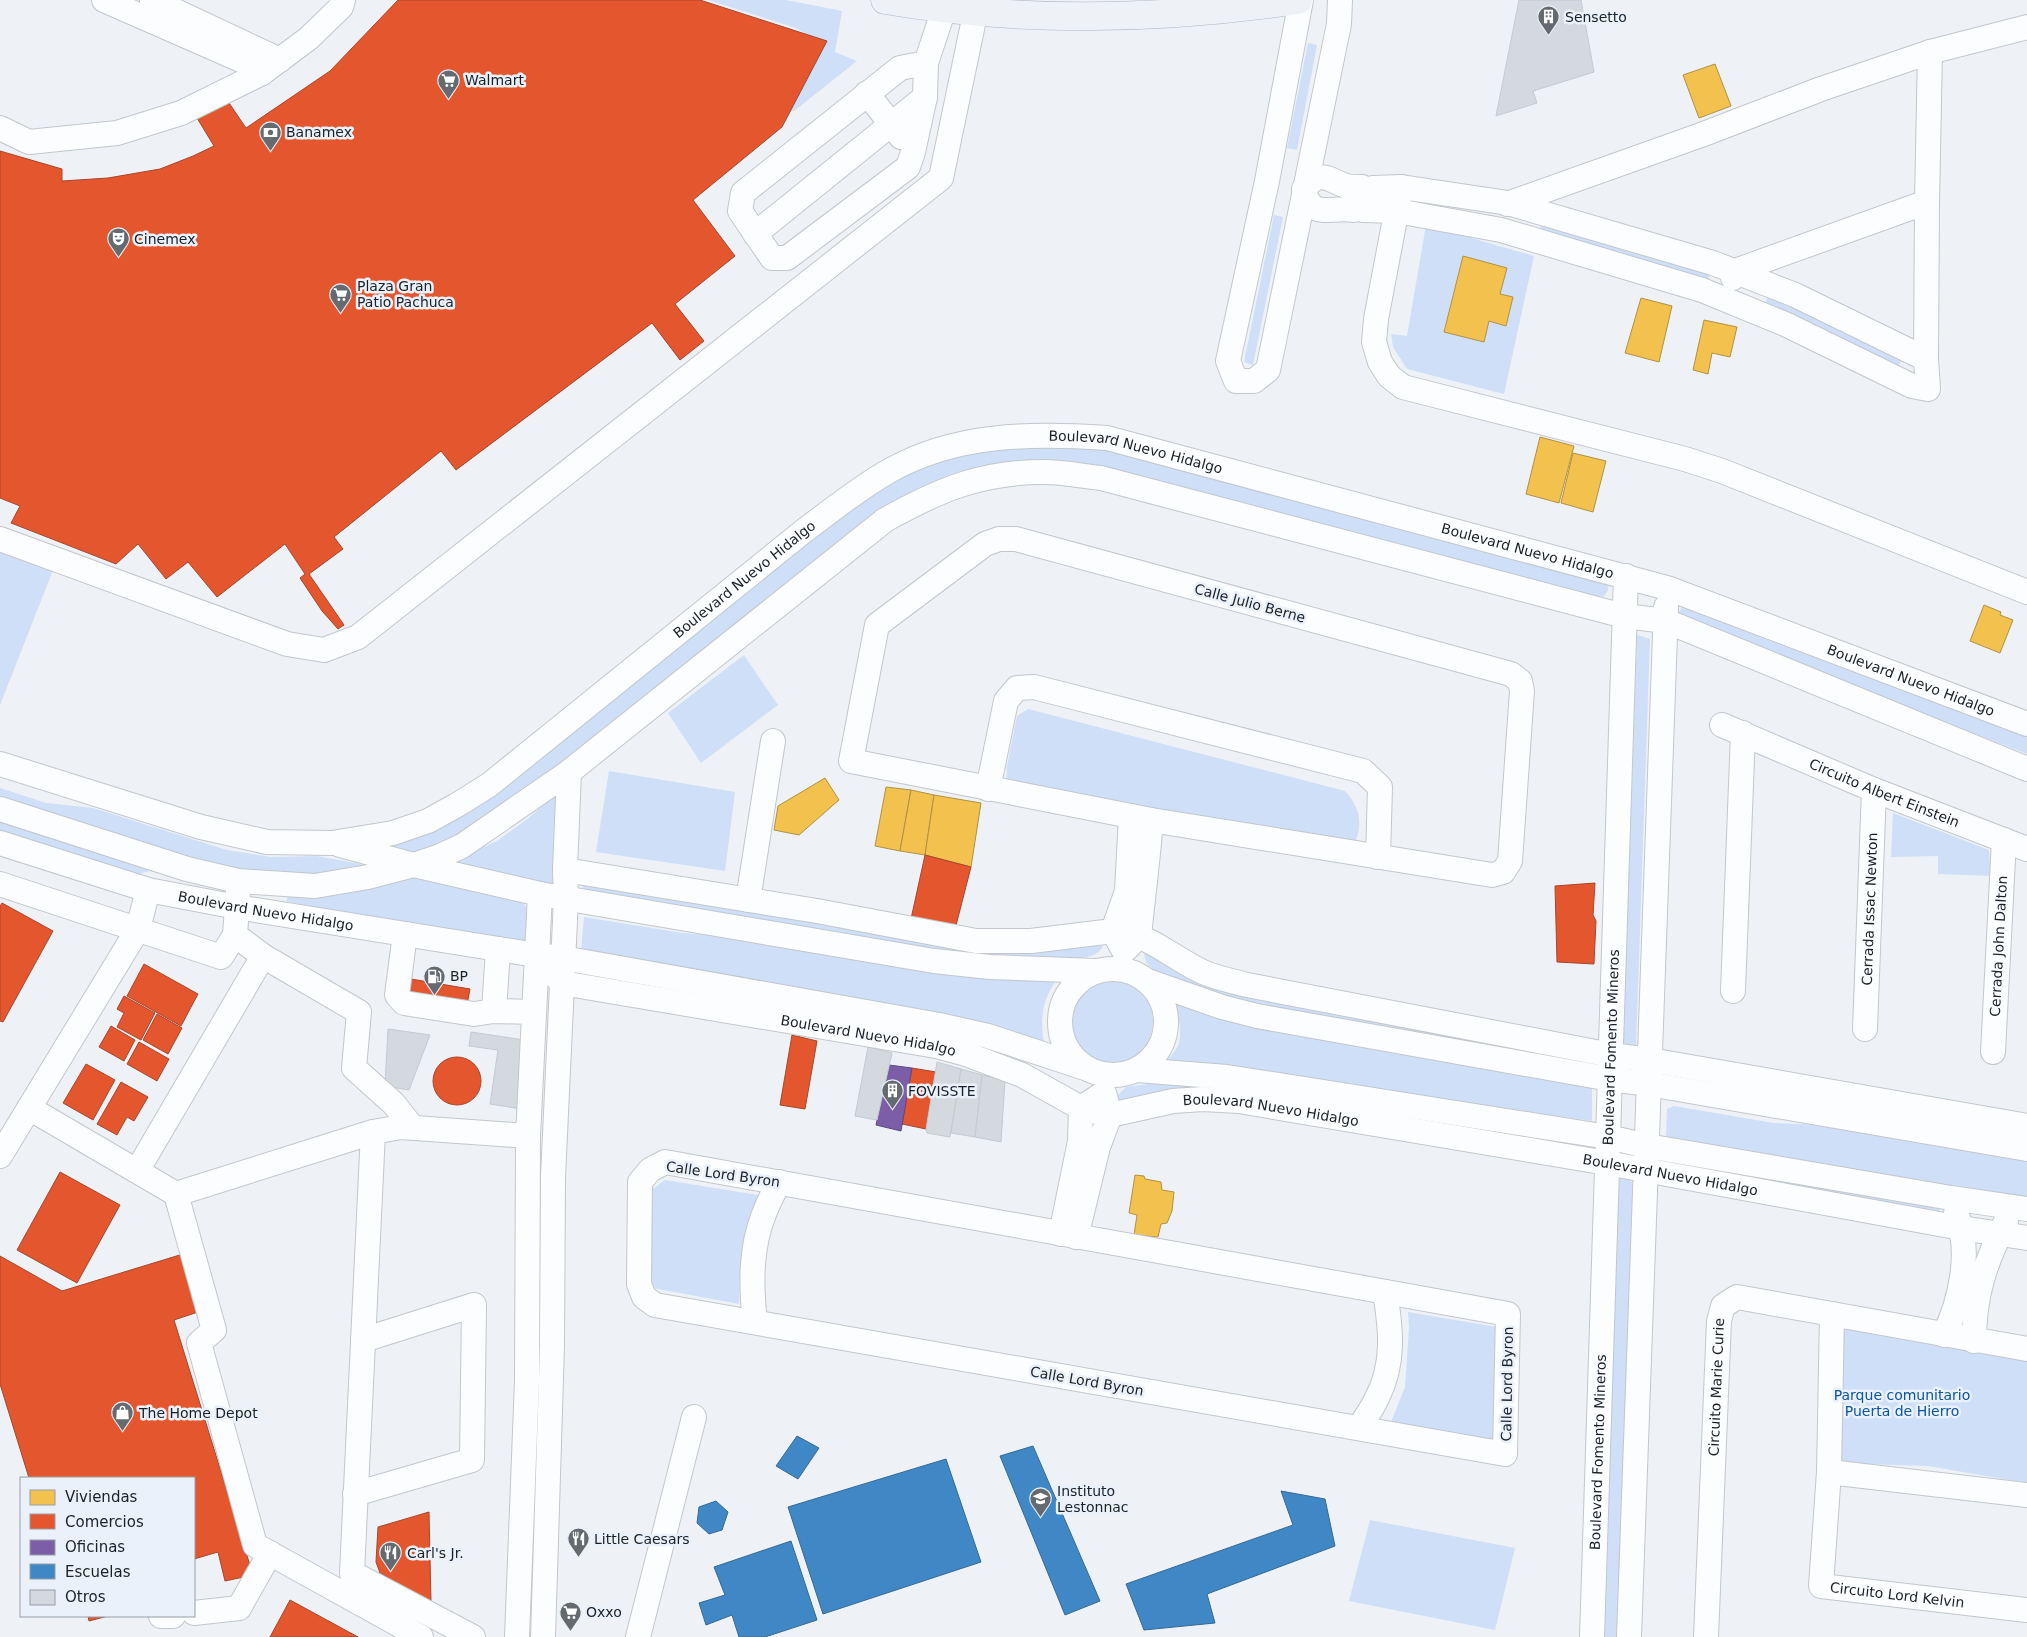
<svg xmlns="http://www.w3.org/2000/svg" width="2027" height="1637" font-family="'DejaVu Sans',sans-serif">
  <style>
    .green { fill: #cedff7 }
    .homes { fill: #f2c14e; stroke: #b19143 }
    .shops { fill: #e4572e; stroke: #a7462c }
    .offices { fill: #7b5ea7; stroke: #5e4b81 }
    .schools { fill: #3f88c5; stroke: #346996 }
    .building { fill: #d3d9df; stroke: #c5cad0 }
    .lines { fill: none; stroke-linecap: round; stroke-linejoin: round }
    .minor-casing { stroke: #c2c7cd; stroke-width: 26 }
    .major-casing { stroke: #b3bac4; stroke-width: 29 }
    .minor { stroke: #fcfdfe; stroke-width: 24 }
    .major { stroke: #eef2f7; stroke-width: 28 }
    .labels { text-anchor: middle; stroke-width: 5; stroke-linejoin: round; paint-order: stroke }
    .poi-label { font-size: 14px; fill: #1a2028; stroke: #eaf1fa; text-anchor: start }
    .street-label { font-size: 14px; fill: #1a2028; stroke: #eaf1fa }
    .park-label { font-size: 14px; fill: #0a55a3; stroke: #eaf1fa }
  </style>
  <rect width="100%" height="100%" fill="#eef2f6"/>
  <g class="green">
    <path d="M708,0H786L842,11L835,52L857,61L794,111L787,110L819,42L796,28Z"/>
    <path d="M1308,43L1317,45L1297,150L1287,148Z"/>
    <path d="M1274,215L1283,217L1253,365L1244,362Z"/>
    <path d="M1426,225L1534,256L1504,394L1407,369L1393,347L1391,334L1407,336Z"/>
    <path d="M1541,225L1634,249L1710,275L1707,281L1632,256L1540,232Z"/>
    <path d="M1768,297L1828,324L1901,361L1898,367L1826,330L1765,303Z"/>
    <path d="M1005,444L1099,449L1148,457L1608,583V590L1604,596L1595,598L1146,480L965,474L481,825L413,856L369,849L413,837L839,516L880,489L922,465Z"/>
    <path d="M0,540L57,560L0,705Z"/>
    <path d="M1683,606L2027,733V754L1679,619L1678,613Z"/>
    <path d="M1637,635L1650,639L1636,1046L1623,1045Z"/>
    <path d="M744,655L778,705L701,763L668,713Z"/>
    <path d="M1028,709L1345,791C1362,809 1363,828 1352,850L1006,791L1007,766L1017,716Z"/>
    <path d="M609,771L735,792L725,871L596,852Z"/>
    <path d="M0,788L46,803L93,808L227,850L271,857L317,856L376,867L330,875L220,868L0,799Z"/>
    <path d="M559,792L555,886L446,864L497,841L526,820Z"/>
    <path d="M1893,813L1989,850L1991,876L1938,874V856L1891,857Z"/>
    <path d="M0,820L146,866L149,871L139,874L0,831Z"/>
    <path d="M419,875L519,898L526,907V944L418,928L286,901L288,896L342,892L379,887Z"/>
    <path d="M588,884L961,948L1104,940C1103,946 1102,950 1097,953C1081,964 1018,960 997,960L588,892L582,887Z"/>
    <path d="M584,917L682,933L752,938L940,971L1055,982C1042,1002 1040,1019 1044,1043L581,952Z"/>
    <path d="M1145,949L1224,988L1270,1002L1576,1056V1063L1228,999L1156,972C1147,965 1143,961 1145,949Z"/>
    <circle cx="1112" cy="1022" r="41"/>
    <path d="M1175,1001L1592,1085V1121L1227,1067L1166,1062C1169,1057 1175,1052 1178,1046C1183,1032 1178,1015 1175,1001Z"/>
    <path d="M1194,1082L1240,1086L1572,1143L1571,1150L1240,1094L1117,1103V1096L1126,1087L1148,1084Z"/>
    <path d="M1674,1106L1774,1123L1844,1126L1973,1150L2027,1162V1200L1666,1139L1667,1109Z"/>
    <path d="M1667,1158L1938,1206L1940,1210L1935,1214L1663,1163Z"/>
    <path d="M1622,1174L1629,1176L1633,1185L1618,1637H1604L1618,1180Z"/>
    <path d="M665,1180L764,1196L744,1241L740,1272L739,1304L653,1288L650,1276L652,1199L653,1189Z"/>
    <path d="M1408,1312L1497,1327L1494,1442L1389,1427L1405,1387L1409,1328Z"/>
    <path d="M1847,1327L1885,1336L2027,1360V1483L1928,1466L1837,1463L1840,1336Z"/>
    <path d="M1370,1520L1515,1548L1495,1630L1349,1601Z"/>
  </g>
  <g class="homes">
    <path d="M1715,64L1731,106L1699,118L1683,75Z"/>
    <path d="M1463,256L1507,268L1500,294L1513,297L1506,326L1489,321L1484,342L1444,332Z"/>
    <path d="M1641,298L1672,306L1659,362L1625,353Z"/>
    <path d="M1704,320L1737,327L1730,357L1712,353L1708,374L1693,370Z"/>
    <path d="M1540,437L1574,446L1559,503L1526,494Z"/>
    <path d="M1573,453L1606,461L1593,512L1561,503Z"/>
    <path d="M1984,605L2001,612L2000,615L2013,620L2000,653L1970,641Z"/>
    <path d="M825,778L839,800L799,835L774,830L778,806Z"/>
    <path d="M886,787L911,790L900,851L875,846Z"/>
    <path d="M911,790L934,795L925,855L900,851Z"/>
    <path d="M934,795L981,803L971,867L925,855Z"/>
    <path d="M1135,1175L1144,1176L1145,1179L1161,1182L1162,1190L1174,1192L1172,1211L1167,1223L1161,1224L1158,1237L1134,1235L1137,1215L1129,1213Z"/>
  </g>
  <g class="shops">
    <path d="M398,0H700L827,41L782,127L693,200L735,256L675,304L704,341L680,360L652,323L456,470L441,451L334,537L343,549L309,574L344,625L338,629L322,611L300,578L305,574L285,544L217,597L188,562L166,579L138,544L116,564L11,523L20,506L0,498V151L62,169V181L108,178L160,169L193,156L214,146L197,118L227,100L246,128L330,71Z"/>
    <path d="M925,855L971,867L953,937L909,928Z"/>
    <path d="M1595,883L1593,915L1596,921L1594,964L1557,962L1555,886Z"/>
    <path d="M2,903L53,931L3,1022L0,1021V906Z"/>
    <path d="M144,964L198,994L181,1026L127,996Z"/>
    <path d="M411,979L470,989L466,1010L408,999Z"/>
    <path d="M124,996L155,1013L141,1040L117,1027L124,1013L117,1009Z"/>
    <path d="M157,1014L182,1028L168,1054L143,1040Z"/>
    <path d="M111,1026L135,1040L124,1061L99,1047Z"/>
    <path d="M792,1035L817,1041L805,1109L780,1105Z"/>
    <path d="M139,1042L169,1059L157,1081L127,1064Z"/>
    <circle cx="457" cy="1081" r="24"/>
    <path d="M86,1064L115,1080L93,1120L63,1103Z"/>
    <path d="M912,1068L936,1072L926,1129L902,1124Z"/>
    <path d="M121,1082L148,1097L134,1121L127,1117L117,1135L97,1124Z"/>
    <path d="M60,1172L120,1205L77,1283L17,1250Z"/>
    <path d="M183,1254L198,1312L174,1320L253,1575L225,1581L218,1552L194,1559V1478H29L0,1384V1256L62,1291Z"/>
    <path d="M429,1512L431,1602L380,1573L376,1562L378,1527Z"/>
    <path d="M290,1600L358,1637H270Z"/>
    <path d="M88,1616H108L89,1621Z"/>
  </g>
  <path class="offices" d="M889,1065L912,1068L901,1131L876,1125Z"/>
  <g class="schools">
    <path d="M797,1436L819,1448L798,1479L776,1466Z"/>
    <path d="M1033,1446L1100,1601L1065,1615L1000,1456Z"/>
    <path d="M946,1459L981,1562L823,1614L788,1507Z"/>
    <path d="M1281,1491L1325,1499L1335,1546L1207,1594L1215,1623L1144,1630L1126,1584L1293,1525Z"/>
    <path d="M716,1501L728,1512L722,1530L709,1534L697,1523L699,1507Z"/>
    <path d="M791,1541L817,1620L765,1637H739L732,1615L706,1625L699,1603L725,1595L714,1567Z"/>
  </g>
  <g class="building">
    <path d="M1519,0H1581L1594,72L1533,91L1537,103L1496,116Z"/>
    <path d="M388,1029L430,1035L409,1090L385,1086Z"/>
    <path d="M471,1032L531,1041L521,1109L490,1104L498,1050L469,1046Z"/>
    <path d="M868,1047L892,1053L877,1120L855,1116Z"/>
    <path d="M937,1062L961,1069L950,1137L927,1133L926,1129Z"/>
    <path d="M961,1069L982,1075L975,1137L951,1133Z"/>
    <path d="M982,1075L1005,1080L1001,1142L975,1137Z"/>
  </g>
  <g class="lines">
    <defs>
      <g id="minor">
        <path d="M104,0L250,64L262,73"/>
        <path d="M152,0L280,60"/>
        <path d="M1301,0L1267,181L1228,361L1236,381H1254L1268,370L1339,24L1340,0"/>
        <path d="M926,63L900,68L743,193L740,211L772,258H787L908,167L913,152L925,97L926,63L944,9"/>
        <path d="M867,93L901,137"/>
        <path d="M0,128L29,142L117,133L181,113L262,73L309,38L341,7L343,0"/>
        <path d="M1401,187L1376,319L1374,342L1380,362L1389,376L1403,387L1685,459L1722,471L2027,592"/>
        <path d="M1373,188L1401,187L1508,203L1713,263L1795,295L1926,359"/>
        <path d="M1507,204L1701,135L1821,89L1930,52L2027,27"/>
        <path d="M1354,210C1329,206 1311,221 1304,189C1320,169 1327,179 1346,186C1350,187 1357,187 1362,187"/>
        <path d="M1363,210L1397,211L1501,230L1702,290L1785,324L1912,386L1928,389L1926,359L1927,202L1930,52"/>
        <path d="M755,234L925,97"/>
        <path d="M1733,278L1735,271L1927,202"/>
        <path d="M0,539L287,644L324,650L358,637L941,178L978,0"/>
        <path d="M999,539H1016L1511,674L1520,681L1522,691L1510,861L1503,872L1492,875L1151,820L851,761L877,625L985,544Z"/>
        <path id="s1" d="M1722,725L1874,790L2027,849"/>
        <path id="s2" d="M0,764L201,827L267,842L332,843L393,833L428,821L457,805L489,785L805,530C832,510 859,488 889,471C956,433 1032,433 1107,438L1667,588L2027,724"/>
        <path d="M988,789L1006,701L1017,688L1034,687L1363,771L1380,787L1378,857"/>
        <path d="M0,809L187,869L238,881L315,886L368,877L414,865L440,856L462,846L569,772L885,520C939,490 980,472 1044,472C1063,472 1082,476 1101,478L1624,616L1666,621L2027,769"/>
        <path d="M1131,816L1127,891L1113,931L1124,951L1139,936C1143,897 1148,859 1151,820"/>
        <path id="s3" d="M0,843L148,890L237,907L536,955L563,958L939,1025L988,1036L1088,1069"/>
        <path d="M340,845L414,865L540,894L934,961L990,967L1096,971"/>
        <path d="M565,870L817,911L976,941H1031L1113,931C1147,932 1172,958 1203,972C1216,978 1233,981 1247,985L1611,1055L1650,1060L2027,1126"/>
        <path d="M0,884L221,957L235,935L238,892"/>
        <path d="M748,900L773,741"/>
        <path d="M405,934L397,995L404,1003L474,1014L494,1011L534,1012"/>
        <path d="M235,935L263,956L359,1012L354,1068L394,1104L412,1127"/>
        <path id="s4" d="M536,955L562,983L936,1046L966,1054L1022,1075L1081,1108L1110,1115L1173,1101L1203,1099L1239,1101L1607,1163L1961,1228L2027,1238"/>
        <circle cx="1113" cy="1022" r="53"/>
        <path d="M1145,980L1222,1007L1257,1016L1610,1079L1649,1084L2027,1149"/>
        <path d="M1733,991L1743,733"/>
        <path d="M494,1011L498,949"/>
        <path id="s5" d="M1865,1029L1874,790"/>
        <path id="s6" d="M1993,1052L2004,840"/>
        <path d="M1137,1070L1227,1077L1608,1137L1647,1146L1951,1198L2027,1209"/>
        <path d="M29,1108L176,1194"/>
        <path d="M373,1132L401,1127L528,1136"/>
        <path d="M0,1156L138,929L148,890"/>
        <path d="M665,1162L1508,1314L1505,1454L655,1305L644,1297L639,1284L640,1182L650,1170Z"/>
        <path d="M137,1171L263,956"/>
        <path d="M1061,1234L1080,1141L1081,1108L1104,1093L1110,1115L1098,1147L1076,1237"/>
        <path id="s7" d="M1832,1314L1829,1472L1821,1586L2027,1610"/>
        <path d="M755,1322C751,1286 750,1249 764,1214C768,1203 774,1192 779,1182"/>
        <path d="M1944,1335C1961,1300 1972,1250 1956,1213"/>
        <path d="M1974,1341C1974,1294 1985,1263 2006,1221"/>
        <path d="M1359,1428C1365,1418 1372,1409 1377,1398C1395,1363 1391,1329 1385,1292"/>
        <path d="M1829,1472L2027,1495"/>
        <path d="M355,1494L472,1460L474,1305L363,1340"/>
        <path d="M194,1613L239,1608L270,1553"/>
        <path d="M161,1616H173"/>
        <path d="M421,1637L255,1545L199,1343L214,1330L176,1194L373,1132L352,1573L473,1637"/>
        <path d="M517,1637L527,1380L528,1136L540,894"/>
        <path d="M543,1637L552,1346L553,1177L566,899L565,870L569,772"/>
        <path d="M638,1637L694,1417"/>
        <path id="s8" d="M1592,1637L1626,576"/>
        <path d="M1629,1637L1666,607"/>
        <path id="s9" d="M1706,1637L1719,1321L1723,1306L1737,1297L2027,1349"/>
      </g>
      <path id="major" d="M885,0C1021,23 1162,20 1298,0"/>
    </defs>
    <use href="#minor" class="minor-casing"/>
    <use href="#major" class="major-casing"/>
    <use href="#minor" class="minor"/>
    <use href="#major" class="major"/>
  </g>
  <defs>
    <symbol id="building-pin" viewBox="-11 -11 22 30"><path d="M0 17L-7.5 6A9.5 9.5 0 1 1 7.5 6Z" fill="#646a70" stroke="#eaf1fa"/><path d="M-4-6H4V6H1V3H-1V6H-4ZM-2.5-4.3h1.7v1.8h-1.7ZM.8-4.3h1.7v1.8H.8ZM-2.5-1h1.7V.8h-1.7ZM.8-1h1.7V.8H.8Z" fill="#fff"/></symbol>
    <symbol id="supermarket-pin" viewBox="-11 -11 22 30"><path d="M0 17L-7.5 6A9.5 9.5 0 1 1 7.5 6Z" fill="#646a70" stroke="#eaf1fa"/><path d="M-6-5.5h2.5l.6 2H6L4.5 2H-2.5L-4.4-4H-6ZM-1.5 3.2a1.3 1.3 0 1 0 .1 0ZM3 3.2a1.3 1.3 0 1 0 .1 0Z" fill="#fff"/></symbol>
    <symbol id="bank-pin" viewBox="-11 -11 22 30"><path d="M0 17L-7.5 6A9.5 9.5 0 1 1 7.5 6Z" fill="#646a70" stroke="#eaf1fa"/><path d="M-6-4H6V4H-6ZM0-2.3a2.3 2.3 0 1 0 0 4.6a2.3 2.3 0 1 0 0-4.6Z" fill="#fff"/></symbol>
    <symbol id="theatre-pin" viewBox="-11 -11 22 30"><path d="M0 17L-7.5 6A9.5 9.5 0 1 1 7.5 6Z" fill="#646a70" stroke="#eaf1fa"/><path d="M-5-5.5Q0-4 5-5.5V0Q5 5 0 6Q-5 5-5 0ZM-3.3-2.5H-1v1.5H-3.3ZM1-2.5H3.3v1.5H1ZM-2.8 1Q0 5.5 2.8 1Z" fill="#fff"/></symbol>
    <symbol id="fuel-pin" viewBox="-11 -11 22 30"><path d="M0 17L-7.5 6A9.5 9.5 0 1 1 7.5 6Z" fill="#646a70" stroke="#eaf1fa"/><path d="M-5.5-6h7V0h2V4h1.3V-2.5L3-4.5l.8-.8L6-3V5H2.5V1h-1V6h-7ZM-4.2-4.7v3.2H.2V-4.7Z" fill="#fff"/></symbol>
    <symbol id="shop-pin" viewBox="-11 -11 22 30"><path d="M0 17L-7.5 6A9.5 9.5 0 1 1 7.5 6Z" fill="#646a70" stroke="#eaf1fa"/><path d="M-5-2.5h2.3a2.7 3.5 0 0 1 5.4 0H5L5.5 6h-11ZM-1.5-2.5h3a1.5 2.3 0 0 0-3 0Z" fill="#fff"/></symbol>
    <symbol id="school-pin" viewBox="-11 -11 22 30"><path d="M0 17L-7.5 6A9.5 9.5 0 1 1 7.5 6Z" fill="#646a70" stroke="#eaf1fa"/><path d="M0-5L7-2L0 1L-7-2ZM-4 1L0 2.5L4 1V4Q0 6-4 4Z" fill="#fff"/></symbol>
    <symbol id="restaurant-pin" viewBox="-11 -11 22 30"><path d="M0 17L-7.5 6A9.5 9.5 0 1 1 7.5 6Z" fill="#646a70" stroke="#eaf1fa"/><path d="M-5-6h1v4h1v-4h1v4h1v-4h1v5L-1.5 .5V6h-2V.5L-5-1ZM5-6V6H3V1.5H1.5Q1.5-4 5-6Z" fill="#fff"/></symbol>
  </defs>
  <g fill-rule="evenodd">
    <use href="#building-pin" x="1536" y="4" width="25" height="34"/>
    <use href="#supermarket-pin" x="436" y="68" width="25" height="34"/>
    <use href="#bank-pin" x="258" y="120" width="25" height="34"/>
    <use href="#theatre-pin" x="106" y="226" width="25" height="34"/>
    <use href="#supermarket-pin" x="328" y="282" width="25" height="34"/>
    <use href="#fuel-pin" x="422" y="964" width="25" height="34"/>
    <use href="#building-pin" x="880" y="1078" width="25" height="34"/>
    <use href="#shop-pin" x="110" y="1400" width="25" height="34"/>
    <use href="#school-pin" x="1028" y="1486" width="25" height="34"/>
    <use href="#restaurant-pin" x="566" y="1526" width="25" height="34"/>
    <use href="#restaurant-pin" x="378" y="1540" width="25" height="34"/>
    <use href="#supermarket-pin" x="558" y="1600" width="25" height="34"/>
  </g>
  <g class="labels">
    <g class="poi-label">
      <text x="1565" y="22">Sensetto</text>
      <text x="465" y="85">Walmart</text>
      <text x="286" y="137">Banamex</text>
      <text x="134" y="244">Cinemex</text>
      <text x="357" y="291">Plaza Gran<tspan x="357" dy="16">Patio Pachuca</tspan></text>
      <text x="450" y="981">BP</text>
      <text x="908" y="1096">FOVISSTE</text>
      <text x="139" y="1418">The Home Depot</text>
      <text x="1057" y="1496">Instituto<tspan x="1057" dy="16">Lestonnac</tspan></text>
      <text x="594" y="1544">Little Caesars</text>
      <text x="407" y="1558">Carl's Jr.</text>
      <text x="586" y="1617">Oxxo</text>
    </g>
    <g class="street-label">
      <text dy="5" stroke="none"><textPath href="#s2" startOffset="1276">Boulevard Nuevo Hidalgo</textPath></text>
      <text dy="5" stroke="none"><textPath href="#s2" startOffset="1681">Boulevard Nuevo Hidalgo</textPath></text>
      <text dy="5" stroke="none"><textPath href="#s2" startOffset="841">Boulevard Nuevo Hidalgo</textPath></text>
      <text transform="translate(1250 603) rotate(15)" y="5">Calle Julio Berne</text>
      <text dy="5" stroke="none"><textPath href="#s2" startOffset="2086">Boulevard Nuevo Hidalgo</textPath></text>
      <text dy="5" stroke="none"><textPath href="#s1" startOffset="176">Circuito Albert Einstein</textPath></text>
      <text dy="5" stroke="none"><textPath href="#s5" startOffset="120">Cerrada Issac Newton</textPath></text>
      <text dy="5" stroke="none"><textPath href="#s3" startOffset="275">Boulevard Nuevo Hidalgo</textPath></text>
      <text dy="5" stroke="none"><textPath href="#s6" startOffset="106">Cerrada John Dalton</textPath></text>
      <text dy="5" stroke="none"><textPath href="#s4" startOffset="349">Boulevard Nuevo Hidalgo</textPath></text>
      <text dy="5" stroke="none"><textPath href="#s8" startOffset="590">Boulevard Fomento Mineros</textPath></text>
      <text dy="5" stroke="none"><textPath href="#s4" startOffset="769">Boulevard Nuevo Hidalgo</textPath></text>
      <text transform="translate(723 1174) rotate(8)" y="5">Calle Lord Byron</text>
      <text dy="5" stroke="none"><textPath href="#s4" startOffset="1174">Boulevard Nuevo Hidalgo</textPath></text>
      <text transform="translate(1087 1381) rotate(10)" y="5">Calle Lord Byron</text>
      <text transform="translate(1507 1384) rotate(-89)" y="5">Calle Lord Byron</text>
      <text dy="5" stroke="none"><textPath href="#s9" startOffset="250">Circuito Marie Curie</textPath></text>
      <text dy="5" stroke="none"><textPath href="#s8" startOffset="185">Boulevard Fomento Mineros</textPath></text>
      <text dy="5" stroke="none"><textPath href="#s7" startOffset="349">Circuito Lord Kelvin</textPath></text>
    </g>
    <g class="park-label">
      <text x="1902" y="1400">Parque comunitario<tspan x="1902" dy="16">Puerta de Hierro</tspan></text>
    </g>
  </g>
  <rect x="20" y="1477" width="175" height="140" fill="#eaf1fa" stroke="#979da6"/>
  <rect x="30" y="1490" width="25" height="15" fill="#f2c14e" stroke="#979da6"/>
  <text x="65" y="1502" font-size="15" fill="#1a2028">Viviendas</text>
  <rect x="30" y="1514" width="25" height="15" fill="#e4572e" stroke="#979da6"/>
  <text x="65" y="1527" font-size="15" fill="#1a2028">Comercios</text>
  <rect x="30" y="1540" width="25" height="15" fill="#7b5ea7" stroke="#979da6"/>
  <text x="65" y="1552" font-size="15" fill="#1a2028">Oficinas</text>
  <rect x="30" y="1564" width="25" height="15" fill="#3f88c5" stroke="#979da6"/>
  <text x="65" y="1577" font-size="15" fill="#1a2028">Escuelas</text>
  <rect x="30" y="1590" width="25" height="15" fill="#d3d9df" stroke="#979da6"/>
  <text x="65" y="1602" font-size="15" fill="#1a2028">Otros</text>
</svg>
